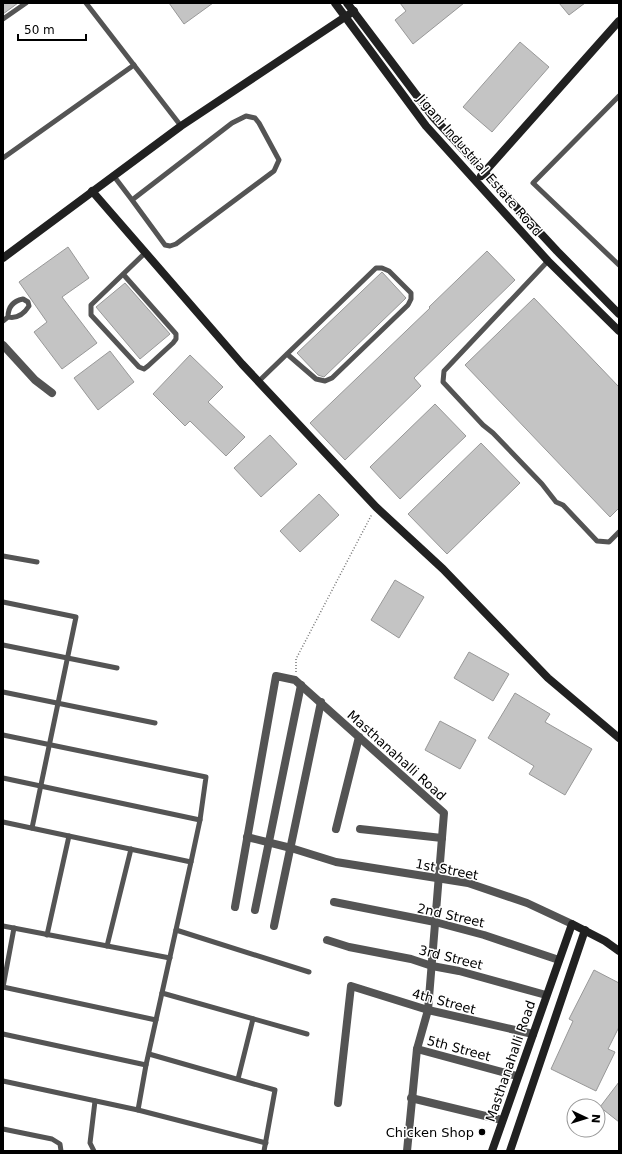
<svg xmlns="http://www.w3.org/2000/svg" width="622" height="1154" font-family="'DejaVu Sans',sans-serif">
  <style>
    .building { fill: #c4c4c4; stroke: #989898 }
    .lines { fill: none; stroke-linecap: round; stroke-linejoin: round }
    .path { stroke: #767676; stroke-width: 1.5; stroke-dasharray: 1 2; stroke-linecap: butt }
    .lane { stroke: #545454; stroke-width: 5 }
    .street { stroke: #545454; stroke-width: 8 }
    .secondary { stroke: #212121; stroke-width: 8 }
    .poi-dot { fill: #000; stroke: #fff; stroke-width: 1.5 }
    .labels { text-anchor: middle; stroke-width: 3; stroke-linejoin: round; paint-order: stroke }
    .street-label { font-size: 13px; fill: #000; stroke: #fff }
    .poi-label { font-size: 13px; fill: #000; stroke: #fff; text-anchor: end }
  </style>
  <rect width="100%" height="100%" fill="#fff"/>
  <g class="building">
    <path d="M3,3H18L3,14Z"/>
    <path d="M169,3H213L184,24Z"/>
    <path d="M400,3H464L413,44L395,20L406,11Z"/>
    <path d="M559,3H585L569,15Z"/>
    <path d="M520,42L549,67L492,132L463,107Z"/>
    <path d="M68,247L89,278L62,297L97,343L62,369L34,332L47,322L19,282Z"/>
    <path d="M487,251L515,280L414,378L421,386L345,460L310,423L430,308L429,307Z"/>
    <path d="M382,272L406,298L324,377L318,375L297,353Z"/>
    <path d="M125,283L170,334L140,359L96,307Z"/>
    <path d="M534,298L619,387V508L610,517L465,365Z"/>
    <path d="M110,351L134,382L98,410L74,378Z"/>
    <path d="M190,355L223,387L208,402L245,437L226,456L190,421L185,426L153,394Z"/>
    <path d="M435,404L466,436L400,499L370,467Z"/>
    <path d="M270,435L297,464L261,497L234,468Z"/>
    <path d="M481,443L520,483L447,554L408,514Z"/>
    <path d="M319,494L339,515L300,552L280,531Z"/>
    <path d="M395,580L424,597L399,638L371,620Z"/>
    <path d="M469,652L509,674L493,701L454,678Z"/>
    <path d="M515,693L550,714L545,722L592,749L565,795L529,774L534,766L488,738Z"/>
    <path d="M440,721L476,740L460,769L425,750Z"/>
    <path d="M594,970L619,983V1027L608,1049L615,1052L596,1091L551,1069L573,1021L569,1019Z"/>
    <path d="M619,1082V1122L600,1107Z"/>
  </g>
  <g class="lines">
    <path class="path" d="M296,672V659L372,514"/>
    <g class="lane">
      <path d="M86,3L181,126"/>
      <path d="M3,19L26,3"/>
      <path d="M619,96L533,183L619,265"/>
      <path d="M3,158L134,65"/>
      <path d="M113,175L132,200L232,123L246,116L255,118L259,123L279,160L274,171L176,244L170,246L165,245L132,200"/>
      <path d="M548,261L444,371L443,382L483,425L493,433L542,484L556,502L563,505L597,541L609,542L619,532"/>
      <path d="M123,274L176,334V339L173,343L148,366L144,369L139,367L91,315V305L145,253"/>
      <path d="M3,321L8,317C8,307 13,301 23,299L28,302L29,306C24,314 18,319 8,317"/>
      <path d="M259,381L376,268H382L389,271L411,293V299L408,305L332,378L325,381L316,379L287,354"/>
      <path d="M3,556L37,562"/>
      <path d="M3,602L76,617L32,828"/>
      <path d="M3,645L117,668"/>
      <path d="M3,692L155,723"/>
      <path d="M3,735L206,777L200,820L191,862"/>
      <path d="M3,778L200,820"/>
      <path d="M3,822L191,862L146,1065L138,1110"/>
      <path d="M3,926L170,958"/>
      <path d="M176,930L309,972"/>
      <path d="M47,935L69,836"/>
      <path d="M107,946L131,849"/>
      <path d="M3,987L156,1020"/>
      <path d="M3,987L14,928"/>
      <path d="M162,993L307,1034"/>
      <path d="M3,1034L146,1065"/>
      <path d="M149,1054L275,1090L264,1151"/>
      <path d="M238,1079L253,1019"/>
      <path d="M3,1081L138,1110L266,1143"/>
      <path d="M3,1129L52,1139L60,1144L61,1151"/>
      <path d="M94,1151L90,1143L95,1101"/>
    </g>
    <g class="street">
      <path d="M3,345L35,380L52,393"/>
      <path d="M336,829L359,737"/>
      <path d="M360,829L442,838"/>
      <path d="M247,837L291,848L336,862L468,883L527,903L572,924"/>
      <path d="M334,902L435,922L484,935L559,960"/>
      <path d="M235,907L276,676L295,680L444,813L428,1010L417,1049L407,1151"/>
      <path d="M255,910L301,685"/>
      <path d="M274,926L321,702"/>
      <path d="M327,940L349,947L411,959L432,966L459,971L546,995"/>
      <path d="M417,1049L517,1076"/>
      <path d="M411,1098L502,1120"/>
      <path d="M338,1103L351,986L428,1010L533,1034"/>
    </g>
    <g class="secondary">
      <path d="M335,3L426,126L548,261L619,331"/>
      <path d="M347,3L433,117L557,251L619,314"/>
      <path d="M481,176L619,21"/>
      <path d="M92,191L242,364L376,507L443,569L548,678L619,738"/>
      <path d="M3,258L181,126L354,11"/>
      <path d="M492,1151L572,924L605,941L619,951"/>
      <path d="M510,1151L585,930"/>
    </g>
  </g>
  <circle class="poi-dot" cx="482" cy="1132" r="4"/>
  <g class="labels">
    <g class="street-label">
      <text transform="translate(480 165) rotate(49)" y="5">Jigani Industrial Estate Road</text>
      <text transform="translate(397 755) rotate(42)" y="5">Masthanahalli Road</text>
      <text transform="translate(447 869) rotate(11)" y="5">1st Street</text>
      <text transform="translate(451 915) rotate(13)" y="5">2nd Street</text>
      <text transform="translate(451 957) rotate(14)" y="5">3rd Street</text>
      <text transform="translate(444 1001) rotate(15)" y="5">4th Street</text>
      <text transform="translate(459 1048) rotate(15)" y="5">5th Street</text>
      <text transform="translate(510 1061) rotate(-71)" y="5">Masthanahalli Road</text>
    </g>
    <g class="poi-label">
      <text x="474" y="1137">Chicken Shop</text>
    </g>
  </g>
  <rect width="622" height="1154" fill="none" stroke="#000000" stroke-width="8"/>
  <g transform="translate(586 1118) rotate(94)"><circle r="19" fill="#ffffff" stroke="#999999"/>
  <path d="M0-3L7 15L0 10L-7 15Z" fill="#000000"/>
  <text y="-6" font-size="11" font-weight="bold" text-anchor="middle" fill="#000000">N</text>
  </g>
  <path d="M18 34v6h68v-6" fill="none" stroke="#000000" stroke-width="2"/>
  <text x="24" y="34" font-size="12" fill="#000000" stroke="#ffffff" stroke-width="3" paint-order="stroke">50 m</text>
</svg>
